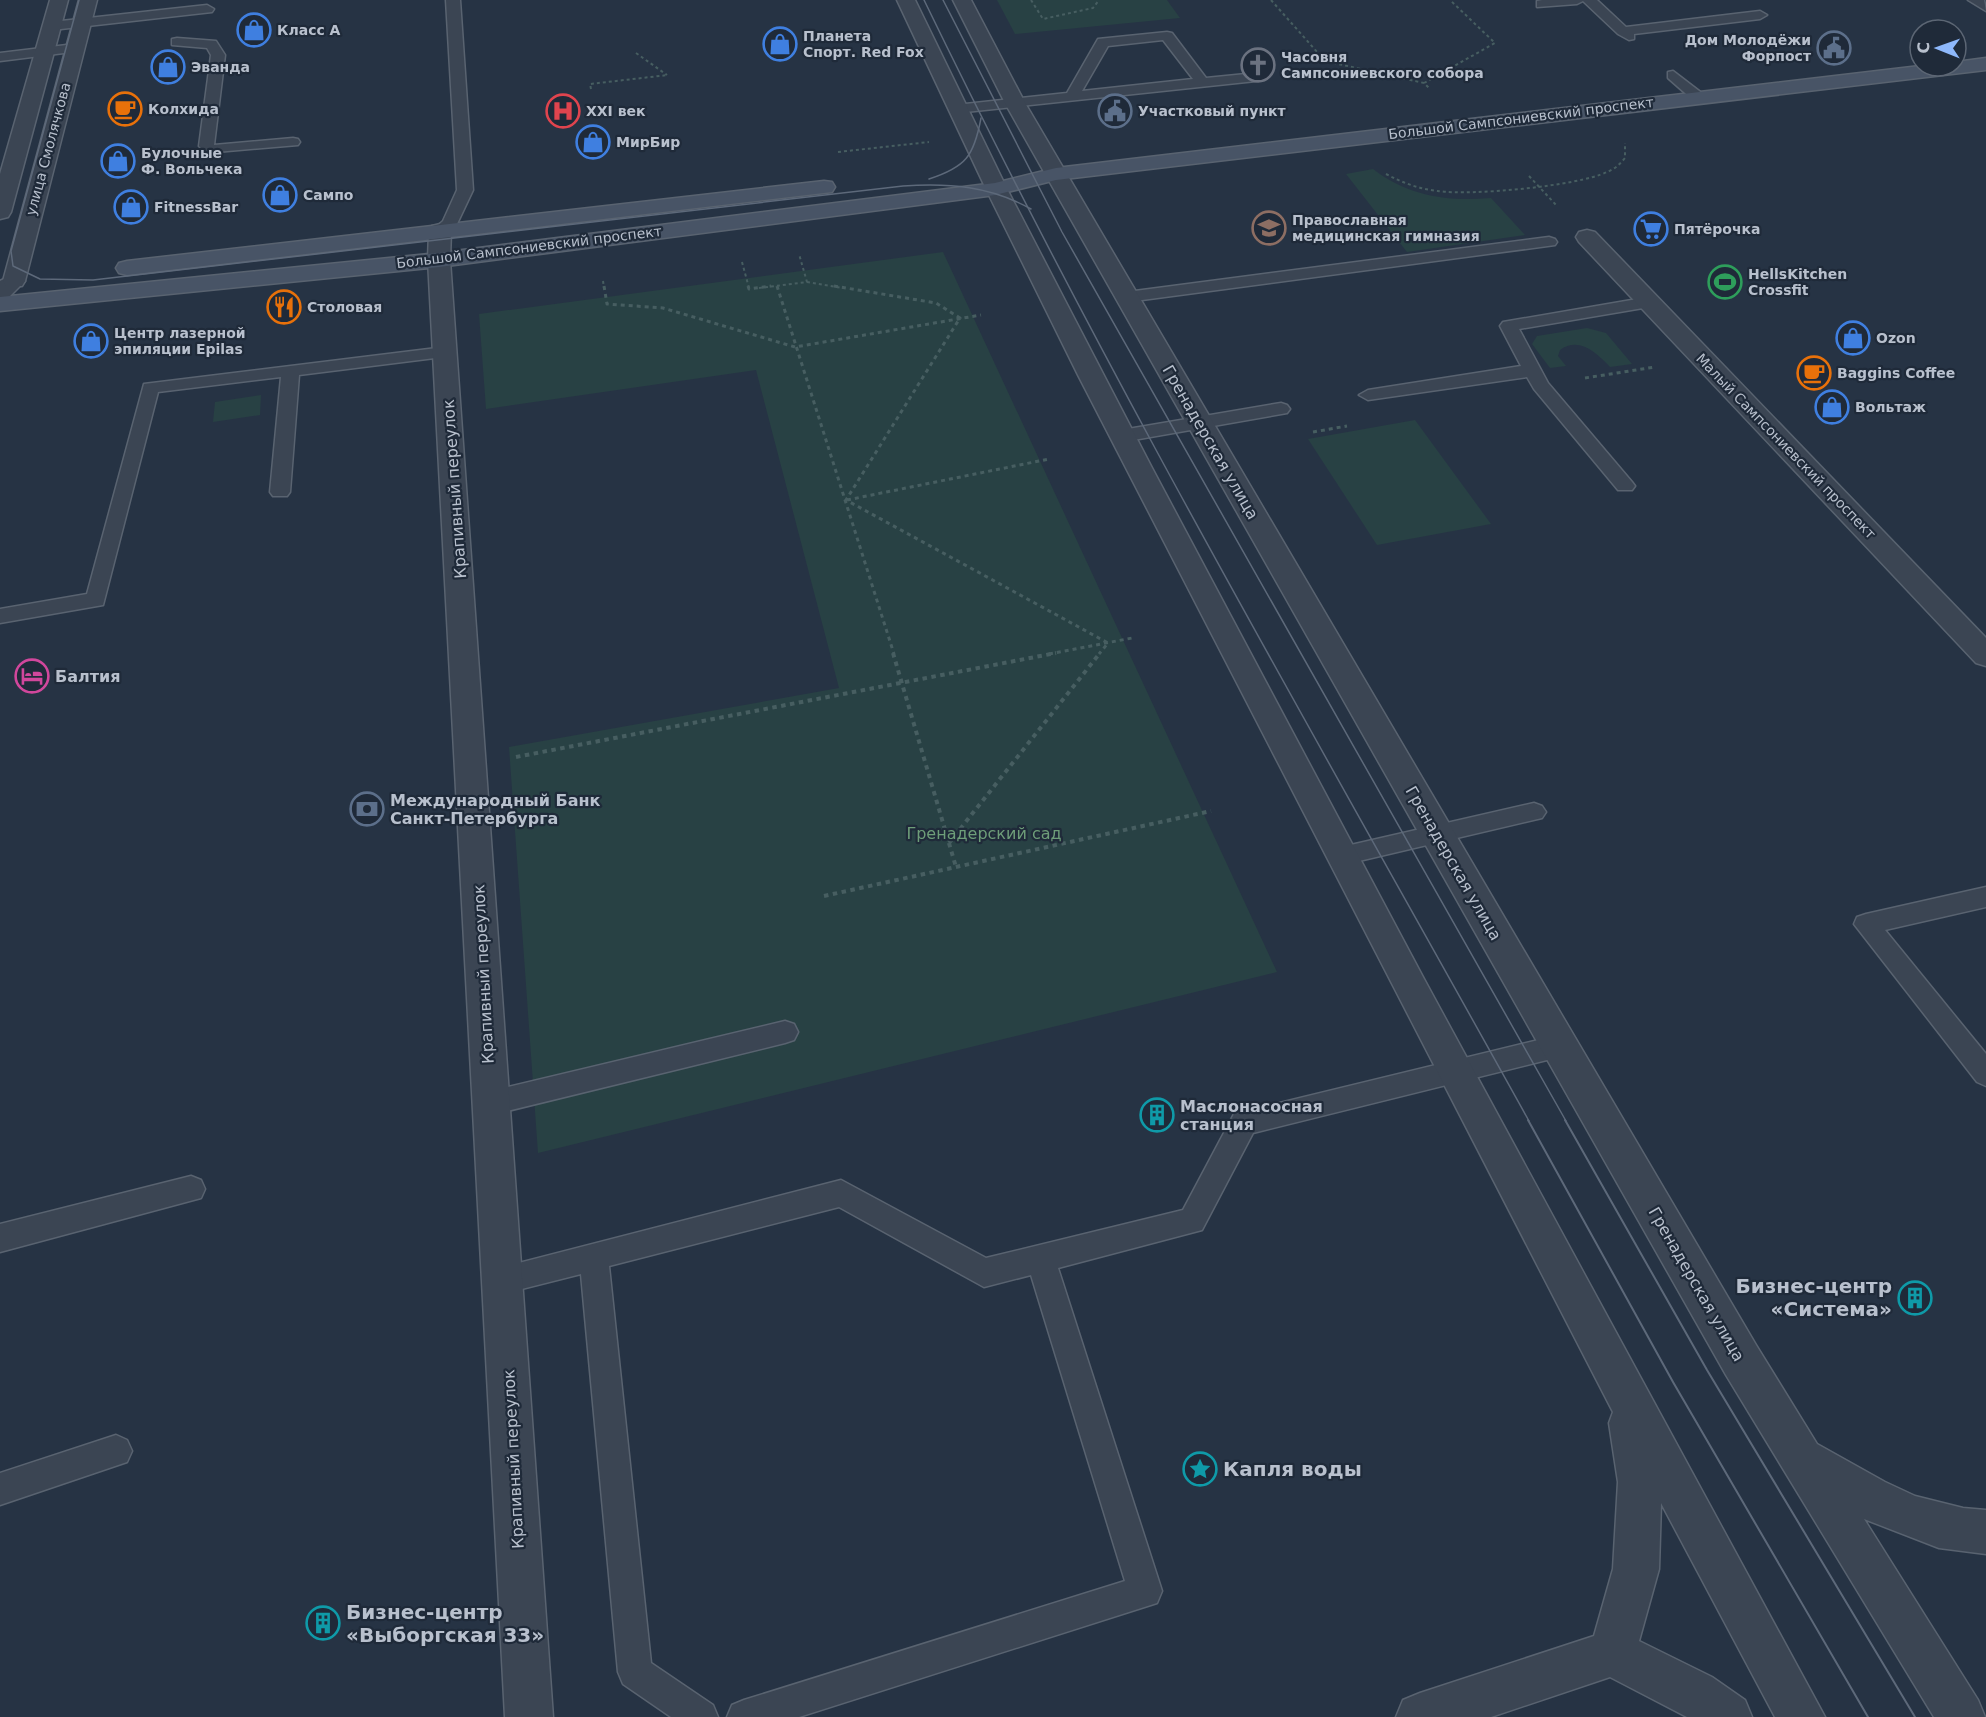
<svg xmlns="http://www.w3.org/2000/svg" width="1986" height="1717" font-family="'DejaVu Sans',sans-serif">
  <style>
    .green { fill: #284144 }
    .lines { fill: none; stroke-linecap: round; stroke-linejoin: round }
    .service-casing { stroke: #596370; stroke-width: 3 }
    .minor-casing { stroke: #596370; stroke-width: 3 }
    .tertiary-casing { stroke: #596370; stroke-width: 3 }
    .secondary-casing { stroke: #596370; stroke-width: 3 }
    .path-far2 { stroke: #475e61; stroke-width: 2; stroke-dasharray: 3 3; stroke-linecap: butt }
    .path-far1 { stroke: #475e61; stroke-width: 3; stroke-dasharray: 4 4; stroke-linecap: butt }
    .path { stroke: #475e61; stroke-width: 4; stroke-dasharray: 4.5 4.5; stroke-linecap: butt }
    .service { fill: #3b4553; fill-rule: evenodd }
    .minor { fill: #3b4553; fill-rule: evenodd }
    .tertiary { fill: #3b4553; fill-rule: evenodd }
    .secondary { fill: #485466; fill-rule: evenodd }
    .tram-far1 { stroke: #5d697a; stroke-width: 1.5 }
    .tram { stroke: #5d697a; stroke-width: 2 }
    .labels { text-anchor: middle; stroke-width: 4.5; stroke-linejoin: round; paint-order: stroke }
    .far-poi-label { font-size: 14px; font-weight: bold; fill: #b8c0cd; stroke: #1f2a39; text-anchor: start }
    .far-street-label { font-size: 14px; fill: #b8c0cd; stroke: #1f2a39 }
    .street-label { font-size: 16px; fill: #b8c0cd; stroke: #1f2a39 }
    .poi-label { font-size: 16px; font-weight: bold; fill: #b8c0cd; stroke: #1f2a39; text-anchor: start }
    .park-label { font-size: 16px; fill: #6e9e79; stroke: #1f2a39 }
    .near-poi-label { font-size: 20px; font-weight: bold; fill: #b8c0cd; stroke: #1f2a39; text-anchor: start }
  </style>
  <rect width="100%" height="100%" fill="#263344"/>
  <g class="green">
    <path d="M997,0H1167L1180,18L1015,34Z"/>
    <path d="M1373,169C1408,196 1448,202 1491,198L1525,235L1407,252L1346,174Z"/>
    <path d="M943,252L1277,972L538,1153L509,747L839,688L756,370L486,409L479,314Z"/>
    <path d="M1587,328L1606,333L1632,364L1610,367C1597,353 1579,336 1560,350L1558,356L1566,366L1550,368L1532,344L1537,336Z"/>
    <path d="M261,395L260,415L213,422L215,402Z"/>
    <path d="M1415,420L1491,524L1377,545L1308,439Z"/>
  </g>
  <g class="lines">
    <defs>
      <g id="service">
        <path d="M446,0H460L473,190L456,226L440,236L432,231L443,221L457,190Z"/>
        <path d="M1542,0H1597L1626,27L1760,11L1767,15L1760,19L1634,34V39L1629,40L1618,34L1583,1L1577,4L1537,7V1Z"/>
        <path d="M1968,0H1984L1986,11Z"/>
        <path d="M207,5L214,9L212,12L52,30L45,26L52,22Z"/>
        <path d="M1167,32L1172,33L1206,78L1256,73L1263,77L1256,81L956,113L949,109L956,105L1067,93L1098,39ZM1163,40L1193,79L1082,91L1108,46Z"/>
        <path d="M177,38L216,41L225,55L214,145L293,138L298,139L300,142L298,145L205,153L199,146L211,55L207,48L172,45V39Z"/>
        <path d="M75,44L82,48L80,51L0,61V53Z"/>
        <path d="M1673,71L1703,94L1705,97L1703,100H1693L1668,78V72Z"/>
        <path d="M1549,237L1555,239L1557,242L1555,245L1127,302L1119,297L1127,292Z"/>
        <path d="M1649,297L1657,302L1655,306L1519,329L1548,383L1632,482L1635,486L1632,490H1618L1534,389L1527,377L1368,400L1359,395L1368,390L1521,366L1500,326L1503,322Z"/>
        <path d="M445,347L454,352L451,356L299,375L290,492L287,496H273L270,492L281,377L158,392L103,605L0,623V609L87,594L144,384Z"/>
        <path d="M1281,403L1287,405L1290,409L1287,413L1122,442L1113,436L1122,430Z"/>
        <path d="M1534,803L1542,806L1546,812L1542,818L1342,865L1334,863L1330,856L1334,849L1342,847Z"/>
        <path d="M1986,887V907L1885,930L1986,1054V1086L1977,1082L1854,924L1857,917L1866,914Z"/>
        <path d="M785,1021L794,1024L798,1032L794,1040L785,1043L491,1115L481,1112L477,1103L481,1094L491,1091Z"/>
        <path d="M1559,1035L1568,1038L1572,1046L1568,1054L1559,1057L1253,1133L1202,1230L1058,1268L1162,1591L1157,1603L799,1717H727L732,1705L744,1700L1125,1581L1031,1275L984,1287L839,1207L609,1266L651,1663L713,1705L718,1717H671L623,1684L618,1672L581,1274L502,1294L492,1290L487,1280L492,1270L841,1180L986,1258L1183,1210L1234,1114Z"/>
        <path d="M191,1176L201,1180L205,1189L201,1198L0,1252V1224Z"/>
        <path d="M116,1435L127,1440L132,1451L127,1462L0,1505V1473Z"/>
      </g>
      <g id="minor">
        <path d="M440,224L448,226L451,231L450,260L553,1717H505L428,260L429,231L432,226Z"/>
        <path d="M1587,230L1595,232L1986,638V666L1976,663L1579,242L1576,237L1579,232Z"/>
        <path d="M14,274L22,276L25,281L8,298L0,300V281Z"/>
      </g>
      <g id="tertiary">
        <path d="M50,0H68L11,212L8,217L0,219V174Z"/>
        <path d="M79,0H97L25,281L22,286H6L3,281Z"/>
        <path d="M897,0H915L1007,189L1152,468L1424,979L1825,1717H1775L1661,1503L1659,1569L1639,1641L1712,1677L1745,1700L1752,1717H1687L1610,1677L1491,1717H1396L1403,1700L1420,1693L1594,1636L1613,1569L1618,1482L1609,1423L1613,1412L1078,375L986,189Z"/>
        <path d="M953,0H971L1025,103L1756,1345L1817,1444L1885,1482L1915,1496L1963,1508L1986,1510V1554L1939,1548L1864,1519L1978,1700L1985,1717H1934L1726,1375L1005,103Z"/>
      </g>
      <g id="secondary">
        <path d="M1986,58V70L1056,180L995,195L439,267L0,311V297L439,253L995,183L1056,168L1920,66H1956V62Z"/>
        <path d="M824,181L832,182L835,187L832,192L127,275L119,273L116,268L119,263L127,261Z"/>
      </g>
    </defs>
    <use href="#service" class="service-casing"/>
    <use href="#minor" class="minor-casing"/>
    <use href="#tertiary" class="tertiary-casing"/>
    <use href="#secondary" class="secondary-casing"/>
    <g class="path-far2">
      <path d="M1031,0L1043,19L1093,8L1099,0"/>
      <path d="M1271,0L1325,61L1424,83L1430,89"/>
      <path d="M636,53L667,75"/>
      <path d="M1424,83L1495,43L1450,0"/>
      <path d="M591,89L590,84L668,75"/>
      <path d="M838,152L929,142"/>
      <path d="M1386,174C1403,183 1419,189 1438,191C1471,196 1578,186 1607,172C1615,169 1620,164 1625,158V143"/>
      <path d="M1529,176L1557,206"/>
      <path d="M742,262L749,288"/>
      <path d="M603,281L604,288"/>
      <path d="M807,282L843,288"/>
      <path d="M759,288L807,282L799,254"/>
    </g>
    <g class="path-far1">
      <path d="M604,286L607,304L663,308L795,347L981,315"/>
      <path d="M748,286L749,289L771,286"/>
      <path d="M777,286L894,654"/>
      <path d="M834,286L936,303L960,318L846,500L1108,643L1099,654"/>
      <path d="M1585,378L1655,367"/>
      <path d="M1313,432L1347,426"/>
      <path d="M847,500L1049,459"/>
      <path d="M1049,654L1132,638"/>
    </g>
    <g class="path">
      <path d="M893,653L956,867"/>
      <path d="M516,757L1056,653"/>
      <path d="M949,843L1100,653"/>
      <path d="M824,896L1211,811"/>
    </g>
    <use href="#service" class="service"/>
    <use href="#minor" class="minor"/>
    <use href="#tertiary" class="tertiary"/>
    <use href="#secondary" class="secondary"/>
    <g class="tram-far1">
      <path d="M79,0L11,251L13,266L40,279L93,280L903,186C950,183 990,186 1031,209"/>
      <path d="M924,0C1109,382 1323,750 1529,1121"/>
      <path d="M943,0L1062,232L1566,1121"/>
      <path d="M929,179C966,167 974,156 981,118"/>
    </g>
    <g class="tram">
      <path d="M1528,1120L1673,1382L1868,1717"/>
      <path d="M1565,1120L1707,1370L1915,1717"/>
    </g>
  </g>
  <defs>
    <symbol id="shop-ring" viewBox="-11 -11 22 22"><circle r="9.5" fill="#1f2a39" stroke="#3f7fe0" stroke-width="1.5"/><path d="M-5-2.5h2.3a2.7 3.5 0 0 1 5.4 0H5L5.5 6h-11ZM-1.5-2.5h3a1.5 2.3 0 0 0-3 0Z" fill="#3f7fe0"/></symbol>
    <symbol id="civic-ring" viewBox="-11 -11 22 22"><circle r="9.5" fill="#1f2a39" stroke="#5c6f8a" stroke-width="1.5"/><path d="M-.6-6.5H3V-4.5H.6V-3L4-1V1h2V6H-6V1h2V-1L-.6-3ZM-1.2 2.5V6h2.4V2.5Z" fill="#5c6f8a"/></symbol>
    <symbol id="church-ring" viewBox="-11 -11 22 22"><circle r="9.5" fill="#1f2a39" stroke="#6b7280" stroke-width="1.5"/><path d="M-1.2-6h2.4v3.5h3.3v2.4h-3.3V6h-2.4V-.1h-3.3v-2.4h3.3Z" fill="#6b7280"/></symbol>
    <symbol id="cafe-ring" viewBox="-11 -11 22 22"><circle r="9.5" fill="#1f2a39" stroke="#e8710a" stroke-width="1.5"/><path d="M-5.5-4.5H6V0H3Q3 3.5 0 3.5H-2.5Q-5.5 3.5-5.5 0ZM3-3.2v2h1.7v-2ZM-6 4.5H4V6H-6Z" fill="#e8710a"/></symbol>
    <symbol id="hospital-ring" viewBox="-11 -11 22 22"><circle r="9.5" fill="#1f2a39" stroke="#e0444e" stroke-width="1.5"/><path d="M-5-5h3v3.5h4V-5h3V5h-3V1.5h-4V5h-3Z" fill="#e0444e"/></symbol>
    <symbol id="school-ring" viewBox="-11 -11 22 22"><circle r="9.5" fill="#1f2a39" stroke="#8d6e63" stroke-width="1.5"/><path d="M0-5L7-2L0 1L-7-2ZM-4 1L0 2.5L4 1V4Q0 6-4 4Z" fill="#8d6e63"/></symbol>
    <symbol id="supermarket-ring" viewBox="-11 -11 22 22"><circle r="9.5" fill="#1f2a39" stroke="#3f7fe0" stroke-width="1.5"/><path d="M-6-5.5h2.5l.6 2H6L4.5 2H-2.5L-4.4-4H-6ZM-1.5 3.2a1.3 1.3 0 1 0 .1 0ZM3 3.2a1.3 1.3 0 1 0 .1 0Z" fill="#3f7fe0"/></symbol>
    <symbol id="stadium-ring" viewBox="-11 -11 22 22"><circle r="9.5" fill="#1f2a39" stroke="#2e9e5b" stroke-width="1.5"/><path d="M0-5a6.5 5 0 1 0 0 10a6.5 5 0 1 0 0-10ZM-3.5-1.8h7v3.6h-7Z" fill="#2e9e5b"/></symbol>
    <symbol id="restaurant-ring" viewBox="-11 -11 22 22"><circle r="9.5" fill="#1f2a39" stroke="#e8710a" stroke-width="1.5"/><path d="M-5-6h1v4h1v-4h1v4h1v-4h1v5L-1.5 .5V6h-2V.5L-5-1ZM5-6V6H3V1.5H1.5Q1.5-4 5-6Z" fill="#e8710a"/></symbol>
    <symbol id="hotel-ring" viewBox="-11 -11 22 22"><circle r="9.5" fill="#1f2a39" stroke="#d1479c" stroke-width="1.5"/><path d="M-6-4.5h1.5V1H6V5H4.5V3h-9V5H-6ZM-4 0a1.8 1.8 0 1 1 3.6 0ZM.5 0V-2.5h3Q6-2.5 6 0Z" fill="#d1479c"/></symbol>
    <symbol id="bank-ring" viewBox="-11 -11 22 22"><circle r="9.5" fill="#1f2a39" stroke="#5c6f8a" stroke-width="1.5"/><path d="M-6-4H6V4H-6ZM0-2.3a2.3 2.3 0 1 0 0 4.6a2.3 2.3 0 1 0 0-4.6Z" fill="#5c6f8a"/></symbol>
    <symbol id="building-ring" viewBox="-11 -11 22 22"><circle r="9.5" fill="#1f2a39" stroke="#0f9aa8" stroke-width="1.5"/><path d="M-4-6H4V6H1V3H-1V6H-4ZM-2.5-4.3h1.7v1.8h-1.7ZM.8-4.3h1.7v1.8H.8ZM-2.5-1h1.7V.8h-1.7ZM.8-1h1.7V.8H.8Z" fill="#0f9aa8"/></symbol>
    <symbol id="sight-ring" viewBox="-11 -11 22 22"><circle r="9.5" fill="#1f2a39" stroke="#0f9aa8" stroke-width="1.5"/><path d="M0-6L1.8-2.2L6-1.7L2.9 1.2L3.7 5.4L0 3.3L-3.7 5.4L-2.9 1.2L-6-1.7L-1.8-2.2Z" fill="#0f9aa8"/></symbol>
  </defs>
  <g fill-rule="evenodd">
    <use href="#shop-ring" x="235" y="11" width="38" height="38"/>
    <use href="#shop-ring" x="761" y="25" width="38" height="38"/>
    <use href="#civic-ring" x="1815" y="29" width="38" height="38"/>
    <use href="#church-ring" x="1239" y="46" width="38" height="38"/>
    <use href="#shop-ring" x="149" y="48" width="38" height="38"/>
    <use href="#cafe-ring" x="106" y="90" width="38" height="38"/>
    <use href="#hospital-ring" x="544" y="92" width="38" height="38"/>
    <use href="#civic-ring" x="1096" y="92" width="38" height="38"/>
    <use href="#shop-ring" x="574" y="123" width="38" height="38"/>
    <use href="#shop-ring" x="99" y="142" width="38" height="38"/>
    <use href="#shop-ring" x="261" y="176" width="38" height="38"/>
    <use href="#shop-ring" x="112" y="188" width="38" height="38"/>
    <use href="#school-ring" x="1250" y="209" width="38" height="38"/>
    <use href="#supermarket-ring" x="1632" y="210" width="38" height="38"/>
    <use href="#stadium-ring" x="1706" y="263" width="38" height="38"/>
    <use href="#restaurant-ring" x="265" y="288" width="38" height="38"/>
    <use href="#shop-ring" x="1834" y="319" width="38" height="38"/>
    <use href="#shop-ring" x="72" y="322" width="38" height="38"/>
    <use href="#cafe-ring" x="1795" y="354" width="38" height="38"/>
    <use href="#shop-ring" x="1813" y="388" width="38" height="38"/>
    <use href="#hotel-ring" x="13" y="657" width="38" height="38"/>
    <use href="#bank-ring" x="348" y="790" width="38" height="38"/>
    <use href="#building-ring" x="1138" y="1096" width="38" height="38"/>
    <use href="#building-ring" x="1896" y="1279" width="38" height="38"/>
    <use href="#sight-ring" x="1181" y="1450" width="38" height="38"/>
    <use href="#building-ring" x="304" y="1604" width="38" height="38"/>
  </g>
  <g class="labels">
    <g class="far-poi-label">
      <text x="277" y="35">Класс А</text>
      <text x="803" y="41">Планета<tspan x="803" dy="16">Спорт. Red Fox</tspan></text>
      <text x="1811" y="45" text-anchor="end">Дом Молодёжи<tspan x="1811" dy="16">Форпост</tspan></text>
      <text x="1281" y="62">Часовня<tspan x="1281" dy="16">Сампсониевского собора</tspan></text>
      <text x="191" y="72">Эванда</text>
      <text x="148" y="114">Колхида</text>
      <text x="586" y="116">XXI век</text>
      <text x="1138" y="116">Участковый пункт</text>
      <text x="616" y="147">МирБир</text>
      <text x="141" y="158">Булочные<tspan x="141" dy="16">Ф. Вольчека</tspan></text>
      <text x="303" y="200">Сампо</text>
      <text x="154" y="212">FitnessBar</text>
      <text x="1292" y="225">Православная<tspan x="1292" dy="16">медицинская гимназия</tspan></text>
      <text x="1674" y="234">Пятёрочка</text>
      <text x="1748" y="279">HellsKitchen<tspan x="1748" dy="16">Crossfit</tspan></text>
      <text x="307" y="312">Столовая</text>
      <text x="114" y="338">Центр лазерной<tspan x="114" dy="16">эпиляции Epilas</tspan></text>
      <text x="1876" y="343">Ozon</text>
      <text x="1837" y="378">Baggins Coffee</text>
      <text x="1855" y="412">Вольтаж</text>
    </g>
    <g class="far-street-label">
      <text transform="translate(1521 118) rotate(-7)" y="5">Большой Сампсониевский проспект</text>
      <text transform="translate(48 149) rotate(-75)" y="5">улица Смолячкова</text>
      <text transform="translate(529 247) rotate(-7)" y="5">Большой Сампсониевский проспект</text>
      <text transform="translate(1786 446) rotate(46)" y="5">Малый Сампсониевский проспект</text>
    </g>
    <g class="street-label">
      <text transform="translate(1211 442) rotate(60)" y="6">Гренадерская улица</text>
      <text transform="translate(454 489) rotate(-94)" y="6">Крапивный переулок</text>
      <text transform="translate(1454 863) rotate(60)" y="6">Гренадерская улица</text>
      <text transform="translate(483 974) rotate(-93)" y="6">Крапивный переулок</text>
      <text transform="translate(1697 1284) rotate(60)" y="6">Гренадерская улица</text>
      <text transform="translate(513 1459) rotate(-93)" y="6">Крапивный переулок</text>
    </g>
    <g class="poi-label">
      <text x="55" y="682">Балтия</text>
      <text x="390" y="806">Международный Банк<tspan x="390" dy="18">Санкт-Петербурга</tspan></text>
      <text x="1180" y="1112">Маслонасосная<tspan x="1180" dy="18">станция</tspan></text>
    </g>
    <g class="park-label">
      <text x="984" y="839">Гренадерский сад</text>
    </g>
    <g class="near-poi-label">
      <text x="1892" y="1293" text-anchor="end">Бизнес-центр<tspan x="1892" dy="23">«Система»</tspan></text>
      <text x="1223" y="1476">Капля воды</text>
      <text x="346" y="1619">Бизнес-центр<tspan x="346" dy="23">«Выборгская 33»</tspan></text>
    </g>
  </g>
  <g transform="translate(1938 48) rotate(271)"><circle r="28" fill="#1f2a39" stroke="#5c6674" stroke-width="1.5"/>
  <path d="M0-4.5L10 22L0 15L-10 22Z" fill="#8eb8fb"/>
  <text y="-9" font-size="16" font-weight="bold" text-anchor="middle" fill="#b8c0cd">С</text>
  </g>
</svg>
